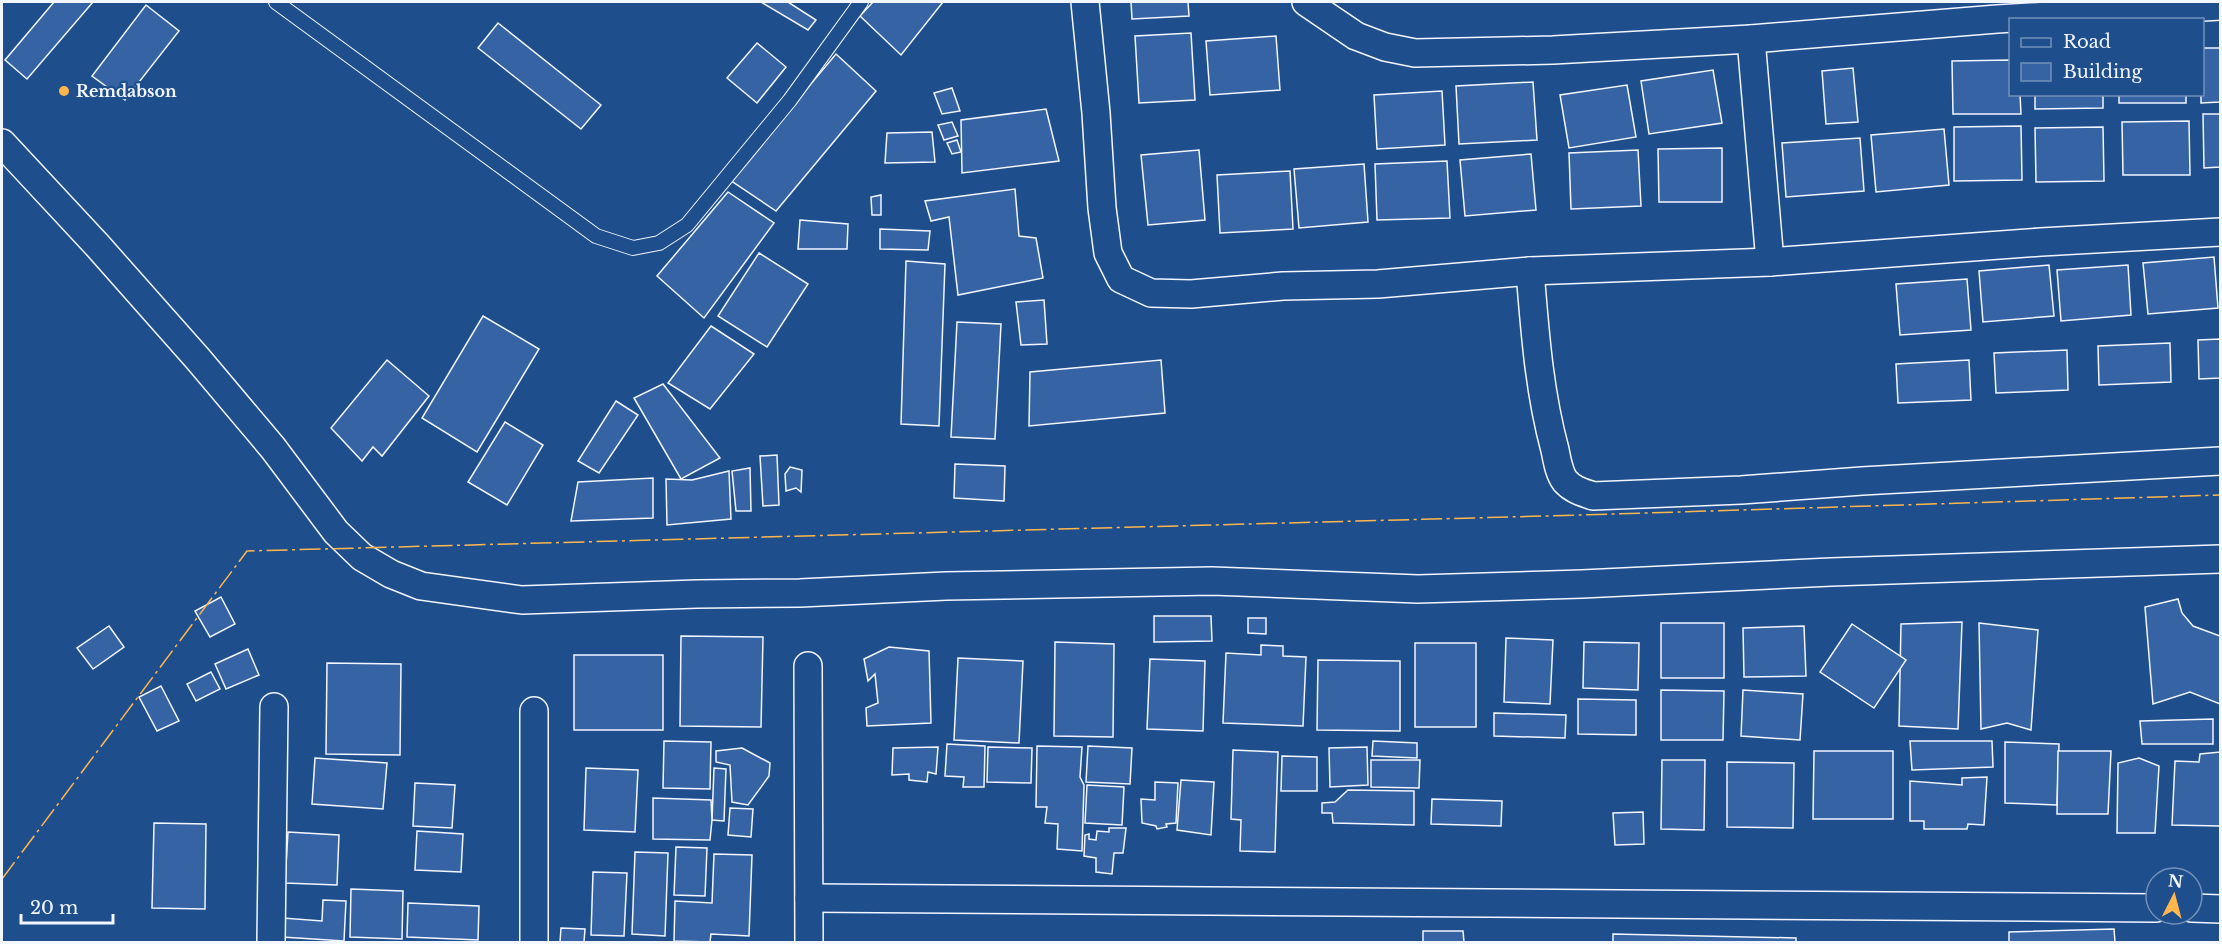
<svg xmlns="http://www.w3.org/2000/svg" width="2222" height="944" font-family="'Libre Baskerville',serif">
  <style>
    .building { fill: #3563a3; stroke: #f2f6ff; stroke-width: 1.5 }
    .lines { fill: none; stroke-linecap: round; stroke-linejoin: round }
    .service-casing { stroke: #f2f6ff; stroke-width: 16 }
    .minor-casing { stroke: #f2f6ff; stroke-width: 30 }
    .service { stroke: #1f4e8c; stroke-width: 14 }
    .minor { stroke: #1f4e8c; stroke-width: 27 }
    .power { stroke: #ffb74d; stroke-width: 1.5; stroke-dasharray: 21 4.5 3 4.5; stroke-linecap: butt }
    .poi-dot { fill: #ffb74d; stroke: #1f4e8c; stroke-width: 2 }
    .labels { text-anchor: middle; stroke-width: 4.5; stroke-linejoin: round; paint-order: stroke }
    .poi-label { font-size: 16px; font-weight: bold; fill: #f2f6ff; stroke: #1f4e8c; text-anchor: start }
  </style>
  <rect width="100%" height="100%" fill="#1f4e8c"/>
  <g class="building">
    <path d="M54,2H93L27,79L5,60Z"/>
    <path d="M761,2H788L816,20L808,30Z"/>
    <path d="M873,2H943L901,55L860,16Z"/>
    <path d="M1131,2H1188L1189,16L1132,19Z"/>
    <path d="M146,5L179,31L125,100L92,76Z"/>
    <path d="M498,23L601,105L581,129L478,48Z"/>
    <path d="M1191,33L1195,100L1139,103L1135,36Z"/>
    <path d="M1276,36L1280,90L1210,95L1206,41Z"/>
    <path d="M757,43L786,67L757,103L727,78Z"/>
    <path d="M2202,48H2220V102L2201,103V94H2202Z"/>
    <path d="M836,54L876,91L776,211L730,180Z"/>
    <path d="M2010,60V94H2020L2021,114H1953L1952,61Z"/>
    <path d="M1853,68L1858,122L1826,124L1822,71Z"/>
    <path d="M1713,70L1722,123L1649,134L1641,81Z"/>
    <path d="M1533,82L1537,140L1459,144L1456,86Z"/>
    <path d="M1627,85L1636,137L1569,148L1560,95Z"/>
    <path d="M952,88L960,111L942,114L934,93Z"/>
    <path d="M1442,91L1445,145L1377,149L1374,95Z"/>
    <path d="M2035,94H2103V108L2035,109Z"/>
    <rect x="2119" y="94" width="67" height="9"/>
    <path d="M1046,109L1059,161L962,173L961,120Z"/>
    <path d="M2203,114H2220V167L2204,168Z"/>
    <path d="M2189,121L2190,175H2123L2122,122Z"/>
    <path d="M952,122L958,136L944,140L938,125Z"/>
    <path d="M2021,126L2022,180L1954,181V127Z"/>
    <path d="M2103,127L2104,181L2036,182L2035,128Z"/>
    <path d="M1944,129L1949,185L1876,192L1871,135Z"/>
    <path d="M932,132L935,162L885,163L887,133Z"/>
    <path d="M1860,138L1864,191L1786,197L1782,143Z"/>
    <path d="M957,140L961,152L952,154L947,143Z"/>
    <path d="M1722,148V202H1659L1658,149Z"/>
    <path d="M1199,150L1205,220L1148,225L1141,155Z"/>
    <path d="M1638,150L1641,206L1571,209L1569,153Z"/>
    <path d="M1531,154L1536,210L1465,216L1460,160Z"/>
    <path d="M1447,161L1450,218L1377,220L1375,164Z"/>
    <path d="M1364,164L1368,222L1299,228L1294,169Z"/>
    <path d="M1290,171L1293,229L1220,233L1217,175Z"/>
    <path d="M1015,189L1019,236L1036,238L1043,278L958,295L949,217L931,221L925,201Z"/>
    <path d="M728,192L774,223L704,318L657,276Z"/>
    <path d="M881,195V215H872L871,197Z"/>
    <path d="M800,220L848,224L847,249H798Z"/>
    <path d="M880,229L930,231L928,250L880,249Z"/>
    <path d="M759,253L808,284L767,347L718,316Z"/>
    <path d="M2214,257L2218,308L2148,314L2143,263Z"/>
    <path d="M906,261L945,264L939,426L901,424Z"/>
    <path d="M2049,265L2054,316L1983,322L1979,271Z"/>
    <path d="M2128,265L2131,315L2061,321L2057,270Z"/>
    <path d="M1967,279L1971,330L1900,335L1896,284Z"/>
    <path d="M1044,300L1047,344L1021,345L1016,302Z"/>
    <path d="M483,316L539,349L477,452L422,418Z"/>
    <path d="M957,322L1001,324L995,439L951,437Z"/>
    <path d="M711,326L754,354L710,409L668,383Z"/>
    <path d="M2220,339V378L2199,379L2198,340Z"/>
    <path d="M2170,343L2171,382L2099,385L2098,346Z"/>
    <path d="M2067,350L2068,390L1996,393L1994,353Z"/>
    <path d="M387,360L429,396L382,456L373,447L362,461L331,428Z"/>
    <path d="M1161,360L1165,413L1029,426L1030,372Z"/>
    <path d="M1969,360L1971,400L1898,403L1896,364Z"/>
    <path d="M663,384L720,458L681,479L634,398Z"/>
    <path d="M616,401L638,415L599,473L578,461Z"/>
    <path d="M505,422L543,445L507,505L468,482Z"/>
    <path d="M777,455L779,505L763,506L760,456Z"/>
    <path d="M955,464L1005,466L1004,501L954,498Z"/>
    <path d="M790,467L802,470L801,492L796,488L786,491L785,474Z"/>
    <path d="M750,468L751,511H736L732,471Z"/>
    <path d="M729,471L731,519L667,525L666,479L692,480Z"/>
    <path d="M653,478V518L571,521L578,482Z"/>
    <path d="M221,597L235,624L210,637L195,611Z"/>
    <path d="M2178,599L2182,613L2193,626L2220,636V704L2190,692L2153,704L2145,607Z"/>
    <path d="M1154,616H1211L1212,641L1154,642Z"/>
    <path d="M1248,618H1266V634L1248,633Z"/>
    <path d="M1962,622L1958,729L1899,726L1901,624Z"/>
    <rect x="1661" y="623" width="63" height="55"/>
    <path d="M1979,623L2038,630L2031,730L2007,723L1981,729Z"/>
    <path d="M1852,624L1906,660L1874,708L1820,672Z"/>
    <path d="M109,626L124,647L93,669L77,648Z"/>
    <path d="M1804,626L1806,676L1744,677L1743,628Z"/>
    <path d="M681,636L763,637L761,727L680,726Z"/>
    <path d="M1506,638L1553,640L1550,704L1504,702Z"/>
    <path d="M1055,642L1114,644L1113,737L1054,736Z"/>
    <path d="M1584,642L1639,643L1638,690L1583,688Z"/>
    <rect x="1415" y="643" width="61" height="84"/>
    <path d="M1261,645L1283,646V656L1306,657L1303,726L1223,723L1226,653L1261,655Z"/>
    <path d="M889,647L929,651L931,723L867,726L866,708L878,703L875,674L868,681L864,659Z"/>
    <path d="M248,649L259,675L226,689L215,664Z"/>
    <rect x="574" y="655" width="89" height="75"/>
    <path d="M958,658L1023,661L1019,743L954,740Z"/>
    <path d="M1150,659L1205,661L1203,731L1147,729Z"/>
    <path d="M1318,660L1400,661V731L1317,730Z"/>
    <path d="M327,663L401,664L400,755L326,754Z"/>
    <path d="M211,672L220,689L196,701L187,684Z"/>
    <path d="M161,686L179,721L157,731L139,697Z"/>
    <path d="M1661,690L1724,691L1723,740H1661Z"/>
    <path d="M1743,690L1803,694L1800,740L1741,736Z"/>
    <path d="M1578,699L1636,700V735L1578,734Z"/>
    <path d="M1494,713L1566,715L1565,738L1494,736Z"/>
    <path d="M2213,719V744H2142L2140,721Z"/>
    <path d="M664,741L711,742L710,789L663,788Z"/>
    <path d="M1373,741L1417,743V758L1372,756Z"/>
    <path d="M1910,741H1992L1993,767L1912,770Z"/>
    <path d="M2005,742L2059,744L2057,805L2005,803Z"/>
    <path d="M947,744L985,746L984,787H963L964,777L945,776Z"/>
    <path d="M1037,746L1082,747L1080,777L1084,785L1082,851L1057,849L1058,824L1045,823L1047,807H1036Z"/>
    <path d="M1088,746L1132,748L1130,784L1086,782Z"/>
    <path d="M938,747L936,774L928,772L927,782L909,780V774L892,775L893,748Z"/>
    <path d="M988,747L1032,748L1031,783L987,782Z"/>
    <path d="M1367,747L1368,785L1330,787L1329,748Z"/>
    <path d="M742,748L770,763L769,776L748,805L732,802L730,765L716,762V751Z"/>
    <path d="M1233,750L1278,752L1275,852L1240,851L1241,820L1231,819Z"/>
    <path d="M1814,751H1893V819H1813Z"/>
    <path d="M2058,751H2111L2108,814H2057Z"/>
    <path d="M2220,752V826L2172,825L2175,761L2199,762L2200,754Z"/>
    <path d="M1282,756L1317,757V791H1281Z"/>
    <path d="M315,758L387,763L383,809L312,804Z"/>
    <path d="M2139,758L2159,766L2155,833H2117L2118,763Z"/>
    <path d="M1371,760H1420L1419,788L1371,787Z"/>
    <path d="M1662,760H1705L1704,830L1661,829Z"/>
    <path d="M1727,762L1794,763L1793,828L1727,827Z"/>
    <path d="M586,768L638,770L635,832L584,830Z"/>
    <path d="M714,768L726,769L724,821L712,820Z"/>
    <path d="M1987,777L1984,825L1968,824L1967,829H1924V821H1910V781L1962,785V778Z"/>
    <path d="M1181,780L1214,782L1211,835L1177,830Z"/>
    <path d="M1155,782L1178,783L1176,823L1166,824L1167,827L1157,829L1156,826L1142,823L1141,799L1155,800Z"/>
    <path d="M415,783L455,785L452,828L413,826Z"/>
    <path d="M1087,785L1124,787L1122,825L1085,823Z"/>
    <path d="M1348,790L1414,791V825L1333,823L1332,813H1322V803L1335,802Z"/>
    <path d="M653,798L711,800L712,820L710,840L653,839Z"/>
    <path d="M1432,799L1502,801L1501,826L1431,824Z"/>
    <path d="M730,808L753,809L751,837L728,835Z"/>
    <path d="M1643,812L1644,844L1615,845L1613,813Z"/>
    <path d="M154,823L206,824L205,909L152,908Z"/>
    <path d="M1109,828H1126L1123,853H1114L1112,874L1096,872V858L1084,856L1085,835L1089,834V839L1096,840L1097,831L1109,832Z"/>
    <path d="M417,831L463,834L461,872L415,870Z"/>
    <path d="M288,832L339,835L337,885L285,883Z"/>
    <path d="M676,847L707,848L705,896L674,895Z"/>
    <path d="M635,852L668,853L665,936L632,934Z"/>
    <path d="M714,854L752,855L749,936L711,934L710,942L674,941L675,901L712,903Z"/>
    <path d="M593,872L627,873L624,936L591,935Z"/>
    <path d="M351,889L403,891L402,939L350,937Z"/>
    <path d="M323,900L346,901L344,941L282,937L283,918L322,921Z"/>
    <path d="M408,903L479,906L478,940L407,937Z"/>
    <path d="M561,928L585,929L584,942H560Z"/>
    <path d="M2114,929L2115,942H2009V932Z"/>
    <path d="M1423,931H1463L1464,942H1423Z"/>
    <path d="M1613,934L1796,938V942H1613Z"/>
  </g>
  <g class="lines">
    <defs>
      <path id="service" d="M276,2L596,236L633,248L659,243L687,225L790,100L861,2"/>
      <g id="minor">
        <path d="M1085,2L1096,113L1102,208L1108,253L1121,279L1151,293L1191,294L1283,286L1378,284L1530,271L1770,262L2041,242L2220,232"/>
        <path d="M1306,2L1356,36L1385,47L1415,53L1553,50L1751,39L1997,19L2220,6"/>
        <path d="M1751,39L1770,262"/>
        <path d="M2,143L97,245L198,359L273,448L336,532L362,557L391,574L421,586L522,600L697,594L800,593L946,586L1212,581L1418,589L1582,584L1831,572L2220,559"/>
        <path d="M1530,271C1535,332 1539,391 1555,450C1557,460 1559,473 1565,481C1573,490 1582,492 1593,496L1741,490L1862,481L2220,461"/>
        <path d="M808,666L809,942"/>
        <path d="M534,711V942"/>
        <path d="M809,898L2156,908"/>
        <path d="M2192,908L2220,909"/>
        <path d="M271,942L274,707"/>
      </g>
    </defs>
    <use href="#service" class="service-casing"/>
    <use href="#minor" class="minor-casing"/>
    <use href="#service" class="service"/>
    <use href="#minor" class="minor"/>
    <path class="power" d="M2,879L247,551L1582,515L2220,495"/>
  </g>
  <circle class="poi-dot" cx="64" cy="91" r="6"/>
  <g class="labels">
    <g class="poi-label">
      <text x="76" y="97">Remdabson</text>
    </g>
  </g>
  <rect width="2222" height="944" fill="none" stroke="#f2f6ff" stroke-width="6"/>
  <rect x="2009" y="18" width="195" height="78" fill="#1f4e8c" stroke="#7391ba" stroke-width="1.5"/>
  <rect x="2021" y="38" width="30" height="9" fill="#1f4e8c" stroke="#7391ba" stroke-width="1.5"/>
  <text x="2063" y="48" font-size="18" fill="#f2f6ff">Road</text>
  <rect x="2021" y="63" width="30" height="18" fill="#3563a3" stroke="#7391ba" stroke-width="1.5"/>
  <text x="2063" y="78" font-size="18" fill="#f2f6ff">Building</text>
  <g transform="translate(2174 896) rotate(6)"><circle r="28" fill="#1f4e8c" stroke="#7391ba" stroke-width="1.5"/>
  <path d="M0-4.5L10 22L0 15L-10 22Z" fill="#ffb74d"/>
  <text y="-9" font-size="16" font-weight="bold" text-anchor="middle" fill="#f2f6ff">N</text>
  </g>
  <path d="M21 914v9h92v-9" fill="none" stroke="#f2f6ff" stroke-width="3"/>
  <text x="30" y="914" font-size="18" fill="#f2f6ff" stroke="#1f4e8c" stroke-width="4.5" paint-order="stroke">20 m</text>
</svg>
